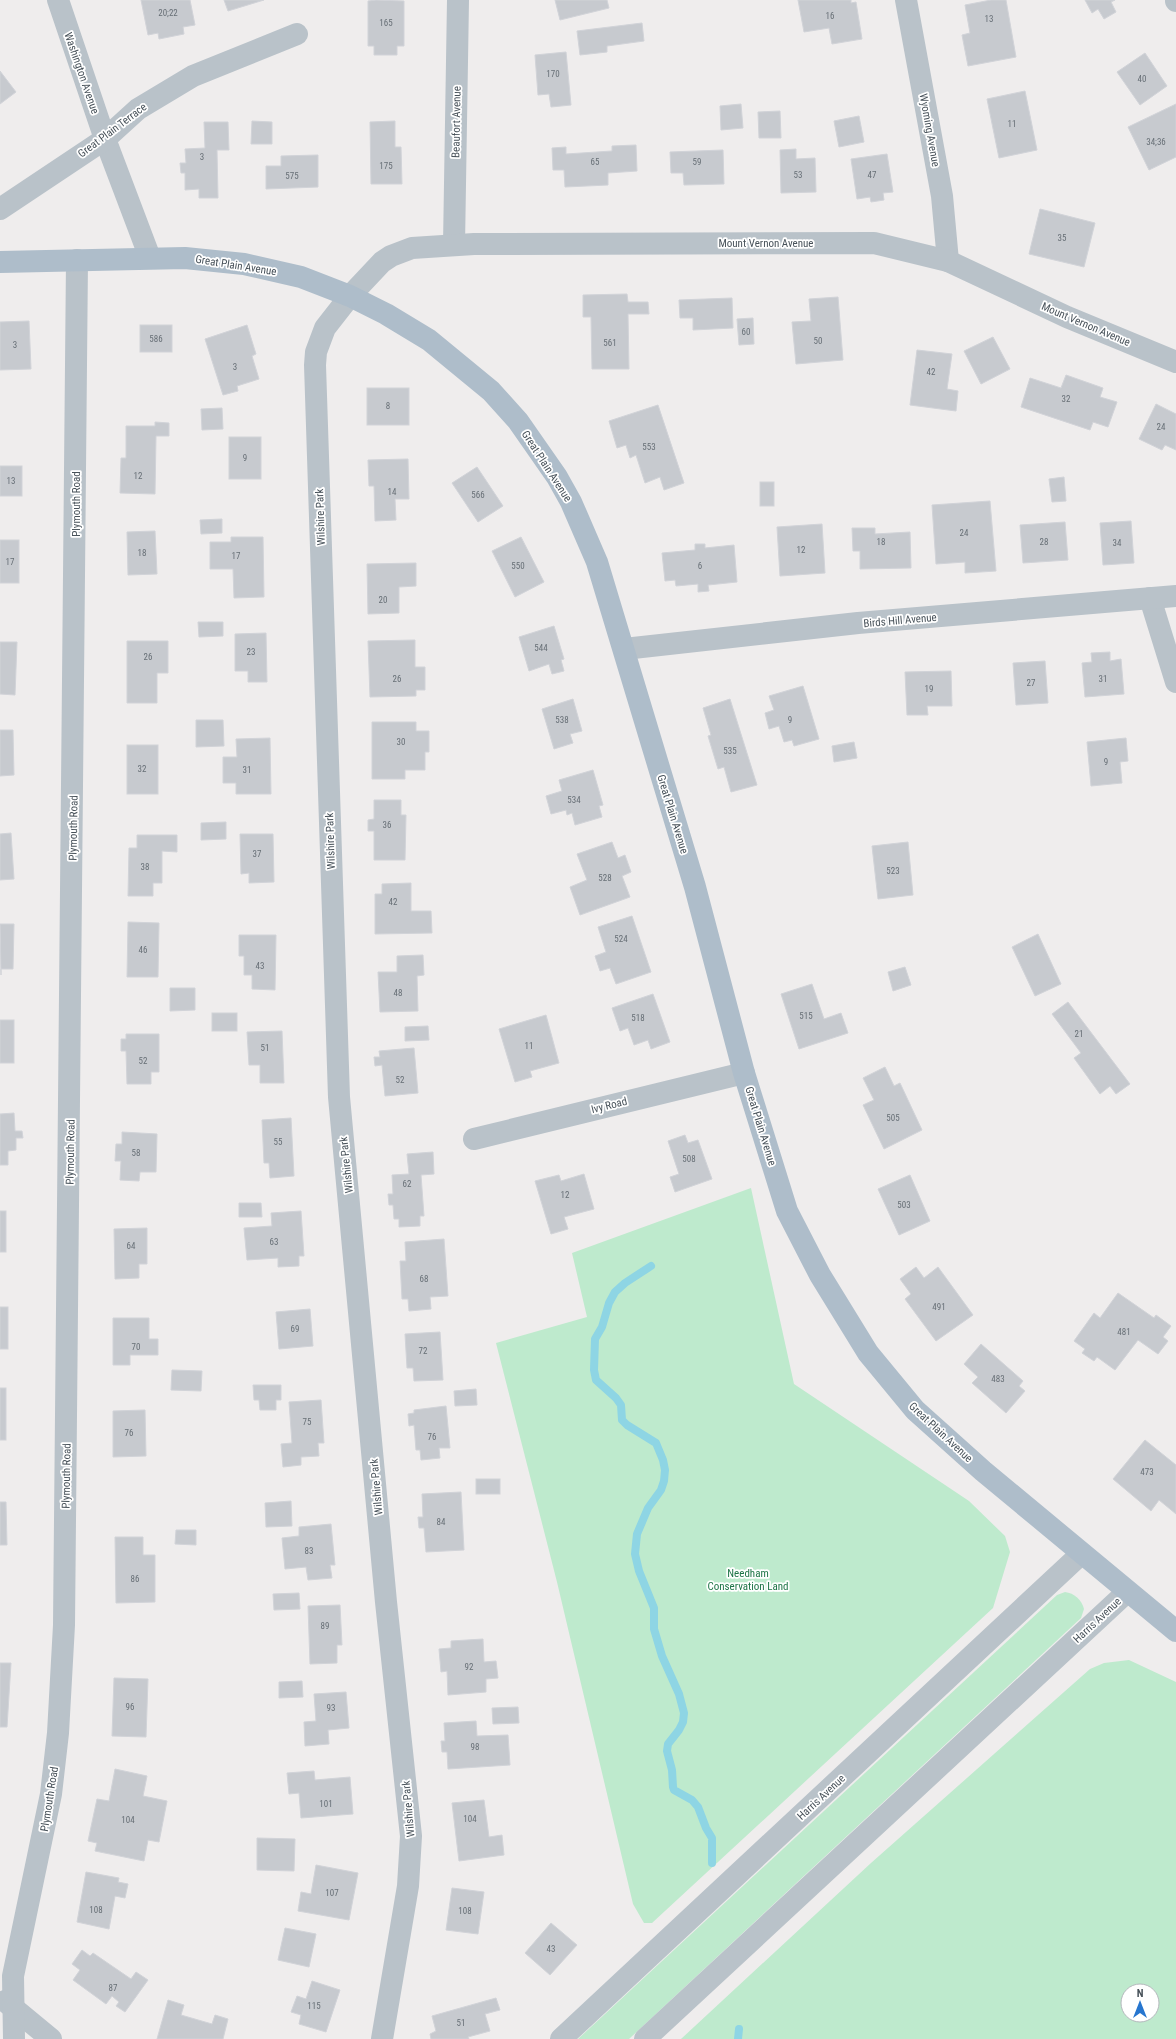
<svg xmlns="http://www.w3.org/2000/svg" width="1176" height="2039" font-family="'Roboto Condensed',sans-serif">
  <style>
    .green { fill: #beeacd; fill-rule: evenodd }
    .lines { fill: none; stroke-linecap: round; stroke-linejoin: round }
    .stream { stroke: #8ed5e4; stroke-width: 8 }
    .building { fill: #c7cacf; stroke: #d1d3d8 }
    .minor { stroke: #b9c2c9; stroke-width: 22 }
    .major { stroke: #aebdca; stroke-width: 22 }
    .labels { text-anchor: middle; stroke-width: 3.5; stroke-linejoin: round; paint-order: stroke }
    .number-label { font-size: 9px; fill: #676f76 }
    .street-label { font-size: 11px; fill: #475159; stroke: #fff }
    .park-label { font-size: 11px; fill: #1e7446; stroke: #fff }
  </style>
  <rect width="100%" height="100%" fill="#efeded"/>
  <g class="green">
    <path d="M751,1188L794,1384L969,1501L1005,1536L1010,1552L993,1608L652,1923H644L633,1904L557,1582L496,1343L587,1317L572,1253Z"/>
    <path d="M1065,1592C1074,1593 1082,1600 1084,1609L1081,1618L629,2039H578L1057,1595Z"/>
    <path d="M1129,1660L1176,1682V2039H681L871,1863L1090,1669L1104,1663ZM1128,1991H1152V2015H1128Z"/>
  </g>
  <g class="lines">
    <g class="stream">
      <path d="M651,1266L625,1283L615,1292L609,1303L602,1327L595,1339L594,1370L596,1380L616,1398L621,1405L622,1420L627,1425L656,1443L663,1460L665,1470L664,1481L661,1490L648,1508L637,1534L635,1554L639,1571L654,1608V1629L662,1656L679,1694L684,1713L683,1722L679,1730L668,1744L667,1751L672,1770L673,1787L674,1790L692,1800L698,1807L706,1828L712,1838V1863"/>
      <path d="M738,2039L739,2029"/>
    </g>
  </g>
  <g class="building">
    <path d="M141,0H190L195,25L183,27L184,34L159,39L158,33L148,35Z"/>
    <path d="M224,0H264L228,11Z"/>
    <path d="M376,0L404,1V46H397V55H374V46H368V1Z"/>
    <path d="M555,0H607L609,8L560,20Z"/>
    <path d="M798,0H851V3L856,2L862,39L832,44L829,28L804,32Z"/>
    <path d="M991,0H1006L1016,57L968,66L962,35L970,33L965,5Z"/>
    <path d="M1085,0H1115L1111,2L1116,12L1104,19L1098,9L1092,13Z"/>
    <path d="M642,23L644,41L607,46V52L580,55L577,31Z"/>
    <path d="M566,52L571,105L551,107L549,94L538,95L535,55Z"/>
    <path d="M1145,53L1167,86L1140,105L1117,72Z"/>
    <path d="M0,71L16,92L0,104Z"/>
    <path d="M1025,91L1037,150L999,158L987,99Z"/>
    <path d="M741,104L743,128L721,130L720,106Z"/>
    <path d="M1176,104V157L1149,170L1128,127Z"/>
    <path d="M780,111L781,138H759L758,112Z"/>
    <path d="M859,116L864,142L839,147L834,121Z"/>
    <path d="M252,121L272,122V144H251Z"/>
    <path d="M395,121V147H401L402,184H371L370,122Z"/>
    <path d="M204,122H228L229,150H217L218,198H199V189L185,190V173H181L180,163H186L185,149L205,148Z"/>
    <path d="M636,145L637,171L608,173V185L565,187L564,170H553L552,148L566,147V154L612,151V146Z"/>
    <path d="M796,149V159L815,158L816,192L781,193L780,150Z"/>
    <path d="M723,150L724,184L684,185L683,173H671L670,152Z"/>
    <path d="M887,154L893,192L883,193L884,200L871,202L870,197L857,199L851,159Z"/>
    <path d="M318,155V187L266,189V166H281V156Z"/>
    <path d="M1040,209L1095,223L1084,267L1029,254Z"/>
    <path d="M627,294L628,302H648L649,314H628L629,369H592L591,317H583V295Z"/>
    <path d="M838,297L843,360L796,364L792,322L811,321L809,299Z"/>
    <path d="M732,298L733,328L693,330V318H680L679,300Z"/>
    <path d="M753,318L754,344L739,345L737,319Z"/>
    <path d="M29,321L31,369L0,370V322Z"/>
    <rect x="140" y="325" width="32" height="27"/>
    <path d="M247,325L256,354L252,356L259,379L237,386L238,391L223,395L205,339Z"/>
    <path d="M993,337L1010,369L981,384L964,351Z"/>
    <path d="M917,350L952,354L947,389L958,391L956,411L910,405Z"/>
    <path d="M1066,375L1103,388L1100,397L1117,402L1108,427L1093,422L1090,430L1021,407L1030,378L1061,388Z"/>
    <rect x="367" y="388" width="42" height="37"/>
    <path d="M1156,404L1176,414V450L1165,445L1162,450L1139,439Z"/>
    <path d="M658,405L684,483L664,490L660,477L645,483L636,455L630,458L626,445L617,448L609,421Z"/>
    <path d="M222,408L223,429L202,430L201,409Z"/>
    <path d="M155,422L169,423V436H156L155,494L120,493L121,458H126V426H155Z"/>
    <rect x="229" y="437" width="32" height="42"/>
    <path d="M408,459L409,499H395L396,520L375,521L374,486H369L368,460Z"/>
    <rect x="0" y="466" width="22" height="30"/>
    <path d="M477,467L503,506L478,522L452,483Z"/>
    <path d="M1064,477L1066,501L1052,502L1049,479Z"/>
    <rect x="760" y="482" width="14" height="24"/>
    <path d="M990,501L996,571L965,573V562L936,564L932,505Z"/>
    <path d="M222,519V533L201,534L200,520Z"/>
    <path d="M1131,521L1134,563L1103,565L1100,523Z"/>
    <path d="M1065,522L1068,560L1023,563L1020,525Z"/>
    <path d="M822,524L825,573L780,576L777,527Z"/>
    <path d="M852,528H875V534L910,532L911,568L860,569V551H853Z"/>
    <path d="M155,531L157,574L128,575L127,532Z"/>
    <path d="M231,537H263L264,597L234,598L233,569H210V542H231Z"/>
    <path d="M521,537L544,582L515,597L492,551Z"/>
    <rect x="0" y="540" width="19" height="43"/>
    <path d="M695,544H705V548L734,545L737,582L708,585L709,591L698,592V584L676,586L675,580L665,581L662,553L695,550Z"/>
    <path d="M416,563V586L399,587V613L368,614L367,564Z"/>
    <path d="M198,622H223V636L199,637Z"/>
    <path d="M554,626L564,659L561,660L564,671L552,674L549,664L529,671L519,637Z"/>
    <path d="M266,633L267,682H248V671H235V634Z"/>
    <path d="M415,640V667H425V690H416V696L370,697L368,641Z"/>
    <path d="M127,641H168V673H157V703H127Z"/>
    <path d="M0,642H17L15,695L0,694Z"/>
    <path d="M1110,652V661L1121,659L1124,694L1085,697L1082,663L1092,662L1091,653Z"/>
    <path d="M1045,661L1048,703L1016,705L1013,663Z"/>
    <path d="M951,671L952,706H927L928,715H907L905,672Z"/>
    <path d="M803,686L819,739L794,746L792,740L784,742L779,726L769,729L765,713L774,710L769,696Z"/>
    <path d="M573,699L582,731L570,734L573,743L554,749L542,709Z"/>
    <path d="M730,699L757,785L731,792L724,767L718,769L708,736L711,735L703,708Z"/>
    <path d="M196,720H223L224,746L196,747Z"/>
    <path d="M372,722H416V731H429V752H425V770H405V779H372Z"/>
    <path d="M0,730H13L14,775L0,776Z"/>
    <path d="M270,738L271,794H236V783H223V757H237L236,739Z"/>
    <path d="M1126,738L1128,761L1120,762L1122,783L1091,786L1087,742Z"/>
    <path d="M854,742L857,758L834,762L832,746Z"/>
    <rect x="127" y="745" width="31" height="49"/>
    <path d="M593,770L603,805L599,806L602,817L575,825L572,813L567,815L566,810L551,814L546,796L562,791L559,780Z"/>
    <path d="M374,800H401V815H406L405,860H374V831H368V820L374,819Z"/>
    <path d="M226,822V839L201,840V823Z"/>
    <path d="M11,833L14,879L0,880V834Z"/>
    <path d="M240,834H273L274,882L249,883V873L241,874Z"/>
    <path d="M137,835H177V852L162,851V883H153V896H128L129,848H137Z"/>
    <path d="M612,842L618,858L625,855L631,872L622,876L630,897L580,915L570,887L587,880L577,854Z"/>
    <path d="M908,842L913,895L878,899L872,846Z"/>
    <path d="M411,883V911H431L432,933L375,934V894H382V884Z"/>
    <path d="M632,916L651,972L616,984L610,968L600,971L595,956L606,952L598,927Z"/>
    <path d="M128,922L159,923L158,977H127Z"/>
    <path d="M0,924H14L13,969H1V975Z"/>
    <path d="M1038,934L1061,984L1035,996L1012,947Z"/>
    <path d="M239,935H276L275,990L252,989V975H244V956H239Z"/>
    <path d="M423,955L424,975L417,976L418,1011L380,1012L378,972H397V956Z"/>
    <path d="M905,967L911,985L893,991L888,972Z"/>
    <path d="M812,984L824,1019L841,1013L848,1033L799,1049L781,994Z"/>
    <path d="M170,988H195V1010L170,1011Z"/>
    <path d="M653,994L670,1042L651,1049L648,1040L634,1045L628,1028L620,1031L612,1008Z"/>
    <path d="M1068,1002L1130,1084L1116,1094L1110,1086L1100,1094L1074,1058L1081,1053L1052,1014Z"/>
    <rect x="212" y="1013" width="25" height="18"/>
    <path d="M546,1015L559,1063L530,1071L532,1077L515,1082L499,1029Z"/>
    <rect x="0" y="1020" width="14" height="43"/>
    <path d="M428,1026L429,1040L405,1041V1027Z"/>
    <path d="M282,1031L284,1083H260V1065H249L247,1032Z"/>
    <path d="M126,1034H159V1072H151V1084H127L126,1051H121V1039H126Z"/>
    <path d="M414,1048L418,1093L385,1096L382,1065L375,1066L374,1057H380L379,1051Z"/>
    <path d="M885,1067L894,1086L900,1083L922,1130L884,1149L863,1105L874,1100L863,1078Z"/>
    <path d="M14,1113L15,1131H22L23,1138H16V1150L8,1151V1165H0V1114Z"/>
    <path d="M291,1118L294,1176L270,1178L269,1163H264L262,1120Z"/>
    <path d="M122,1132L157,1134L156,1172H140L139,1181L120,1180L121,1161H115L116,1144H122Z"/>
    <path d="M685,1135L688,1143L698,1140L712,1179L675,1192L670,1177L679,1174L668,1141Z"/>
    <path d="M433,1152L434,1174L421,1175L424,1216H420V1226L399,1227V1219H394L393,1205H389L388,1194H393L392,1175L409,1174L407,1154Z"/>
    <path d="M584,1174L594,1209L564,1217L568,1229L551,1234L535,1181L559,1175L561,1181Z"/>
    <path d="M910,1175L930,1221L899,1235L878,1189Z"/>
    <path d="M239,1203H261L262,1217H239Z"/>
    <rect x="0" y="1211" width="6" height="41"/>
    <path d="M301,1211L304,1256H299V1266L278,1267V1258L247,1260L244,1228L272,1226L271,1213Z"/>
    <path d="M147,1228V1264H139V1278L115,1279L114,1229Z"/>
    <path d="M444,1239L448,1296L430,1297L431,1309L409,1311L408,1299H402L400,1261H406L405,1242Z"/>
    <path d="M916,1267L924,1278L938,1267L973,1315L936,1341L905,1299L911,1294L900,1279Z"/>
    <path d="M1118,1293L1154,1318L1156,1315L1171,1326L1163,1337L1168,1341L1158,1354L1138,1340L1115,1370L1097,1357L1094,1361L1082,1353L1085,1349L1074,1341L1094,1313L1100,1318Z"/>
    <rect x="0" y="1307" width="8" height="42"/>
    <path d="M310,1309L313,1346L279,1349L276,1312Z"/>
    <path d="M113,1318H149V1339H158V1355H130V1365H113Z"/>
    <path d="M440,1332L443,1380L414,1381L413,1368H407L405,1334Z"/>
    <path d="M981,1344L1023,1381L1019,1386L1025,1391L1006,1413L972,1383L978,1377L964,1364Z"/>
    <path d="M172,1370L202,1371L201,1391L171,1390Z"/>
    <path d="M253,1385H281V1400H276V1410H260L259,1400H254Z"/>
    <rect x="0" y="1388" width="6" height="52"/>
    <path d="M476,1389L477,1405L455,1406L454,1391Z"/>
    <path d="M321,1400L324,1443H318L319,1456L301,1457V1465L283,1467L281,1444L292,1443L289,1402Z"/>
    <path d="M446,1406L450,1448H439L440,1458L421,1460L420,1450H416L414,1425L409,1426L408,1414L414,1413V1410Z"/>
    <path d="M145,1410L146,1456L113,1457V1411Z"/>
    <path d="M1145,1440L1176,1465V1514L1159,1500L1151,1511L1113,1479Z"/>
    <rect x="476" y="1479" width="24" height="15"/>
    <path d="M461,1492L464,1550L426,1552L424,1528H419L418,1517H423L422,1494Z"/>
    <path d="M291,1501L292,1526L266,1527L265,1503Z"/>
    <path d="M0,1502H6L7,1545H0Z"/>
    <path d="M331,1524L335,1565H330L332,1578L308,1580L306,1567L285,1569L282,1538L299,1536V1527Z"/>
    <path d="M176,1530H196V1545L175,1544Z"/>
    <path d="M115,1537H143V1555H155V1602L116,1603Z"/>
    <path d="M299,1593L300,1609L274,1610L273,1594Z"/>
    <path d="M340,1605L342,1645H337V1663L310,1664L308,1606Z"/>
    <path d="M483,1639L484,1662L496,1661L498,1678L486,1679V1692L448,1695L447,1671L441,1672L439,1649L451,1648V1641Z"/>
    <path d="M0,1663H11L7,1727H0Z"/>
    <path d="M114,1678L148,1679L146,1737L112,1736Z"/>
    <path d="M302,1681L303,1697L279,1698V1682Z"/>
    <path d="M346,1692L349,1728L328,1730L329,1744L305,1746L304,1722L316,1721L314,1694Z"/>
    <path d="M518,1707L519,1723L493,1724L492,1708Z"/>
    <path d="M476,1721L477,1736L508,1735L510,1765L448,1769L447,1752H442L441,1741H445L444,1723Z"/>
    <path d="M115,1769L147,1776L143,1796L167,1801L159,1842L148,1840L144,1861L95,1851L97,1843L88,1841L97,1799L109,1801Z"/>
    <path d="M314,1771L315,1780L350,1777L353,1814L301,1818L299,1793L289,1794L287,1773Z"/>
    <path d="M484,1800L489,1837L502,1835L504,1855L459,1861L452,1803Z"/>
    <path d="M257,1838L295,1839L294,1871L257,1870Z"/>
    <path d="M316,1865L358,1873L349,1920L298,1911L301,1892L311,1894Z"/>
    <path d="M86,1872L119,1878L118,1882L128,1884L125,1898L115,1896L109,1929L77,1922Z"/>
    <path d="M452,1888L484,1892L478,1934L446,1930Z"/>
    <path d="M551,1923L577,1945L550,1975L525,1953Z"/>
    <path d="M285,1928L316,1934L309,1967L278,1960Z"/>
    <path d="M82,1950L90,1956L93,1953L131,1979L136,1972L148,1980L125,2012L116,2006L119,2002L112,1996L106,2004L73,1980L80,1970L72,1964Z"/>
    <path d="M312,1981L340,1990L326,2032L299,2024L301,2015L291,2012L297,1996L306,1999Z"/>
    <path d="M496,1998L500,2010L485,2014L490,2031L468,2037L469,2039H431L430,2034L436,2031L432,2016Z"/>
    <path d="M168,2000L184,2005L181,2015L212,2024L215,2015L228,2019L223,2039H157Z"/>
  </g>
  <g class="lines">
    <g class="minor">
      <path d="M58,0L105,139L150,258"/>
      <path d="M906,0L942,196L948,261"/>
      <path d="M1176,0V1"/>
      <path d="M0,209L105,139L138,109L193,76L297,34"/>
      <path d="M454,245L458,0"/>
      <path d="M1150,598L1176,682"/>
      <path d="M624,649L858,623L1176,596"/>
      <path d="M474,1139L744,1073"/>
      <path d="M5,2001L51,2039"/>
      <path d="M14,2039L13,1976L51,1794L58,1733L64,1625L77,260"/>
      <path d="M382,2039L408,1886L411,1836L386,1602L339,1097L315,365L316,352L325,328L350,296L382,262L391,256L412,248L474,244L874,243L948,261L1067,317L1176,362"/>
      <path d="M561,2039L1081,1554"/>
      <path d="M645,2039L1127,1592"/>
    </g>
    <path class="major" d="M0,262L185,258L244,264L301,277L350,296L386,314L429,340L491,391L518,421L557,477L571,502L597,562L695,887L744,1073L787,1211L820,1275L868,1353L915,1410L983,1471L1176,1631"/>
  </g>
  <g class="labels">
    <g class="number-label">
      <text x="168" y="16">20;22</text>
      <text x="830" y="19">16</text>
      <text x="989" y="22">13</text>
      <text x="386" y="26">165</text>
      <text x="553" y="77">170</text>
      <text x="1142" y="82">40</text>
      <text x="1012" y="127">11</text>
      <text x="1156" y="145">34;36</text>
      <text x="202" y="160">3</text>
      <text x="595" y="165">65</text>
      <text x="697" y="165">59</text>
      <text x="386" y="169">175</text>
      <text x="798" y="178">53</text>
      <text x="872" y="178">47</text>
      <text x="292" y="179">575</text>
      <text x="1062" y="241">35</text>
      <text x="746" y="335">60</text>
      <text x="156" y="342">586</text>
      <text x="818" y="344">50</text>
      <text x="610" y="346">561</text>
      <text x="15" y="348">3</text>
      <text x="235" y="370">3</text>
      <text x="931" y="375">42</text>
      <text x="1066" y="402">32</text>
      <text x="388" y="409">8</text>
      <text x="1161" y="430">24</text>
      <text x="649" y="450">553</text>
      <text x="245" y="461">9</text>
      <text x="138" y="479">12</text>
      <text x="11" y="484">13</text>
      <text x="392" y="495">14</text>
      <text x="478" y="498">566</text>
      <text x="964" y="536">24</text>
      <text x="881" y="545">18</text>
      <text x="1044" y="545">28</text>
      <text x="1117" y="546">34</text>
      <text x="801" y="553">12</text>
      <text x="142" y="556">18</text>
      <text x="236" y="559">17</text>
      <text x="10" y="565">17</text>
      <text x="518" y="569">550</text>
      <text x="700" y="569">6</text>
      <text x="383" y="603">20</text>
      <text x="541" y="651">544</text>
      <text x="251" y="655">23</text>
      <text x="148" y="660">26</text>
      <text x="397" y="682">26</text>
      <text x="1103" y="682">31</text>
      <text x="1031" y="686">27</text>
      <text x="929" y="692">19</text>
      <text x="562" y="723">538</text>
      <text x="790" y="723">9</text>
      <text x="401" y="745">30</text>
      <text x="730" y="754">535</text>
      <text x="1106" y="765">9</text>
      <text x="142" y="772">32</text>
      <text x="247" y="773">31</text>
      <text x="574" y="803">534</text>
      <text x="387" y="828">36</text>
      <text x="257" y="857">37</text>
      <text x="145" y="870">38</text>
      <text x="893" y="874">523</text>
      <text x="605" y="881">528</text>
      <text x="393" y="905">42</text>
      <text x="621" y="942">524</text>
      <text x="143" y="953">46</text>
      <text x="260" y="969">43</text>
      <text x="398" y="996">48</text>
      <text x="806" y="1019">515</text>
      <text x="638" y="1021">518</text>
      <text x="1079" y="1037">21</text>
      <text x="529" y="1049">11</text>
      <text x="265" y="1051">51</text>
      <text x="143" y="1064">52</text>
      <text x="400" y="1083">52</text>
      <text x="893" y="1121">505</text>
      <text x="278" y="1145">55</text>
      <text x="136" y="1156">58</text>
      <text x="689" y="1162">508</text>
      <text x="407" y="1187">62</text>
      <text x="565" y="1198">12</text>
      <text x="904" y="1208">503</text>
      <text x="274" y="1245">63</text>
      <text x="131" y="1249">64</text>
      <text x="424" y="1282">68</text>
      <text x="939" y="1310">491</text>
      <text x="295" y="1332">69</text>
      <text x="1124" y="1335">481</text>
      <text x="136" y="1350">70</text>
      <text x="423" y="1354">72</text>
      <text x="998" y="1382">483</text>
      <text x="307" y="1425">75</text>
      <text x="129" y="1436">76</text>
      <text x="432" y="1440">76</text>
      <text x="1147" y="1475">473</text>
      <text x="441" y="1525">84</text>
      <text x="309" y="1554">83</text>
      <text x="135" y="1582">86</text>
      <text x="325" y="1629">89</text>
      <text x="469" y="1670">92</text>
      <text x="130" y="1710">96</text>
      <text x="331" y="1711">93</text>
      <text x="475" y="1750">98</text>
      <text x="326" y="1807">101</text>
      <text x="470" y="1822">104</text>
      <text x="128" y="1823">104</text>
      <text x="332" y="1896">107</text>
      <text x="96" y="1913">108</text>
      <text x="465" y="1914">108</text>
      <text x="551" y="1952">43</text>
      <text x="113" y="1991">87</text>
      <text x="314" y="2009">115</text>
      <text x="461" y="2026">51</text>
    </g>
    <g class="street-label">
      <text transform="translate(82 73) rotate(71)" y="4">Washington Avenue</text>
      <text transform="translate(456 122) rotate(-89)" y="4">Beaufort Avenue</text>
      <text transform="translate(112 130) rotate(-37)" y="4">Great Plain Terrace</text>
      <text transform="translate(930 130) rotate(80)" y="4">Wyoming Avenue</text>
      <text x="766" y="247">Mount Vernon Avenue</text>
      <text transform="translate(236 265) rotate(9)" y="4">Great Plain Avenue</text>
      <text transform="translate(1086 324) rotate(23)" y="4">Mount Vernon Avenue</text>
      <text transform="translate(547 466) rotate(57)" y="4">Great Plain Avenue</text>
      <text transform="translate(76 504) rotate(-90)" y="4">Plymouth Road</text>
      <text transform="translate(320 517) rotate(-92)" y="4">Wilshire Park</text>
      <text transform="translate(900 620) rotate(-5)" y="4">Birds Hill Avenue</text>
      <text transform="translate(673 814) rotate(73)" y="4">Great Plain Avenue</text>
      <text transform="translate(73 828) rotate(-89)" y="4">Plymouth Road</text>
      <text transform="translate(330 841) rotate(-92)" y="4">Wilshire Park</text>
      <text transform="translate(609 1105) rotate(-14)" y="4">Ivy Road</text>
      <text transform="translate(761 1126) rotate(73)" y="4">Great Plain Avenue</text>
      <text transform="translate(70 1152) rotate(-89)" y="4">Plymouth Road</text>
      <text transform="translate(346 1165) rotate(-96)" y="4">Wilshire Park</text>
      <text transform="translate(941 1432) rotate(43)" y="4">Great Plain Avenue</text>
      <text transform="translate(66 1476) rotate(-89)" y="4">Plymouth Road</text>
      <text transform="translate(376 1487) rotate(-95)" y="4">Wilshire Park</text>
      <text transform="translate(1097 1620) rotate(-43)" y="4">Harris Avenue</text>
      <text transform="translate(821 1797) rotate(-43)" y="4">Harris Avenue</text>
      <text transform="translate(49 1799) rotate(-81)" y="4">Plymouth Road</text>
      <text transform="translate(408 1809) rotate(-95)" y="4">Wilshire Park</text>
    </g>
    <g class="park-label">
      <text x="748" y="1577">Needham<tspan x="748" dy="13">Conservation Land</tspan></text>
    </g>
  </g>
  <g transform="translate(1140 2003)"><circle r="19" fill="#ffffff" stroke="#b5b9bd"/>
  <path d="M0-3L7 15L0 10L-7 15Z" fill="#2776cf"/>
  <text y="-6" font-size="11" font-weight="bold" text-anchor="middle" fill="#475159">N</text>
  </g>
</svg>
